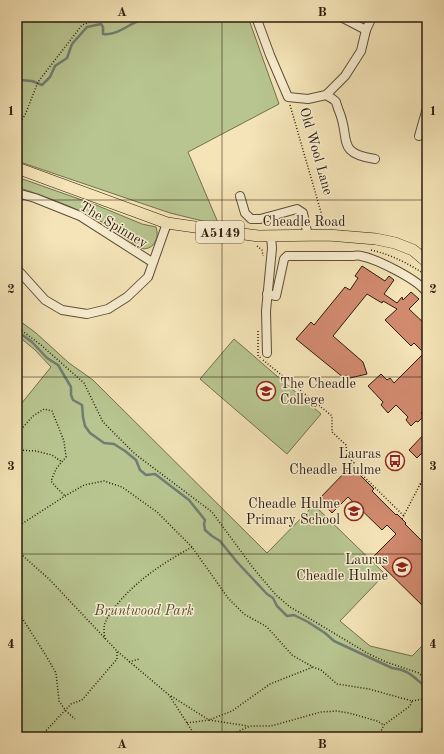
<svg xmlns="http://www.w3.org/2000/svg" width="444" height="754" font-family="'Old Standard TT',serif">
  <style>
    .green { fill: #b8c590; stroke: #72704e }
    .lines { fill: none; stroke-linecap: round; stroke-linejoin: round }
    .stream { stroke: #707d72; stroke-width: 2.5 }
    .building { fill: #d28a6f; stroke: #2b1c0d }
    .minor-casing { stroke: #5d4e38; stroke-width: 10 }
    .major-casing { stroke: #2b1c0d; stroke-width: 12 }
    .path { stroke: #2b1c0d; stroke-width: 1.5; stroke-dasharray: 1 2; stroke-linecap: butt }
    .minor { stroke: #f8edd0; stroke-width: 8 }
    .major { stroke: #f4e4b7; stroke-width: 11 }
    .grid { fill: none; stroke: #2b1c0d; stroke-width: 1; stroke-opacity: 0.55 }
    .labels { text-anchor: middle; stroke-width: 3; stroke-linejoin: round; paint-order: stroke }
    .shield { fill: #f8edd0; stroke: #685b48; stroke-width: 1 }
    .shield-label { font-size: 13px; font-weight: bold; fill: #2b1c0d }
    .street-label { font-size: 14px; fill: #2b1c0d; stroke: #f8edd0 }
    .poi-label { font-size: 14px; fill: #2b1c0d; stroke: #f8edd0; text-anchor: end }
    .park-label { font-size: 14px; font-style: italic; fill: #554f34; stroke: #f8edd0 }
    .neatline { fill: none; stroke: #2b1c0d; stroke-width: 1.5 }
    .grid-label { font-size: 13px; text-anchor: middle; font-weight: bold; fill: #2b1c0d }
  </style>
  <rect width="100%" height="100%" fill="#f4e4b7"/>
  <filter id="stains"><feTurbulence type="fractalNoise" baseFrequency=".005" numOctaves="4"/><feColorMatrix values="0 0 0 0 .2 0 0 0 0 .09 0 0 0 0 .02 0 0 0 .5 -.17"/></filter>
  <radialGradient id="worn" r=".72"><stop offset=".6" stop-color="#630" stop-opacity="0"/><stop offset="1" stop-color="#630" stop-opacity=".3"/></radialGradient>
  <g class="green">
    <path d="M17,17H248L279,104L188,152L219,225L170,213L17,161Z"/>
    <path d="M17,177L96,205L142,224L156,227C160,238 153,252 140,248C127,239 115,230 102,222C75,207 46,197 17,187Z"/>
    <path d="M17,319L36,333L69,363L93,380L267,553L314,505L385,574L340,621L370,646L412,656L427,641V737H17V409L51,367L35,350L17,335Z"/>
    <path d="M234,339L321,414L287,454L200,379Z"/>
  </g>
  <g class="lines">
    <g class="stream">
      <path d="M17,79L19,80L32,81L42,85L50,77L55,66L67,58L72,44L87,27L101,24L103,27V34C116,36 128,25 140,20C145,18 151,19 156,18L157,17"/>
      <path d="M17,331L32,342L47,358L58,365L71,387V395L73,400L82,405L83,417L85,426L90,433L104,443L114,444L125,451L136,460L140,470L146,475L155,474L189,500L205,520L204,524L205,530L212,536L220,541L237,562L267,594L273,598L277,606L287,616L294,615L308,622L325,633L334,641L392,668C410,670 414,678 427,688"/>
    </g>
  </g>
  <g class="building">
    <path d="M362,266L385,281L389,276L394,280L384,294L397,303L402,297L403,300L411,292L419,299L409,309L427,326V407L421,413L424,416L418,422L416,421L411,426L406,420L408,417L396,405L388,413L381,405L383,402L368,386L381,374L387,380L390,378L394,383L424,353L414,343L411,346L385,320L397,309L383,301L382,303L367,294L333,336L363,362L367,374L350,378L346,375L344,378L296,339L311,322L314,325L345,287L350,290L358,278L355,276Z"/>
    <path d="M427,431V448L417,458L409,450Z"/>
    <path d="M351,466L374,489L372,491L396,515L397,514L406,523L405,524L427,546V610L373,557L396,534L387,525L382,530L348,497L332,513L319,499Z"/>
  </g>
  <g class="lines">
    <defs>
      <g id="minor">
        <path d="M256,17L270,55L288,97L308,99L326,95L345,76L361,51L366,30L372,17"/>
        <path d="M341,17L366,30"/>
        <path d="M326,95C329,97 334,99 336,102C337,105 338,109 339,111C351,139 335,153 375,159"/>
        <path d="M419,136L427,108"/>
        <path d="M17,193L35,198L80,216L152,262"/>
        <path d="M240,196L245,213L251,219H260L297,209L303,213L308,236"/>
        <path d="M17,269L45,300L62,310L87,314L108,309L127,297L148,277L167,223"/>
        <path d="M267,294L276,296L284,259L287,256H352C355,256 358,255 361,256C377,259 419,280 427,293"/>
        <path d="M267,353L266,311L272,248L271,236"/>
      </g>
      <path id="major" d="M17,168L167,223L258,236L328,235L376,239L395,243L413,250L427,262"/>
    </defs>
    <use href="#minor" class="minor-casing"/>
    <use href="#major" class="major-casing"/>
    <g class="path">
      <path d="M290,105L325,226"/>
      <path d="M17,127L25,115L38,82L82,25L102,17"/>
      <path d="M257,246L262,250L263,256"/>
      <path d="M371,250C392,255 410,264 427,276"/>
      <path d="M17,327L41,345L84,383L103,422L135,454L212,512L254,569L276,595L290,607L302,614L367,653L386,662L419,673L427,681"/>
      <path d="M258,331V356L261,358"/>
      <path d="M263,360L332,416V432L346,445L347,456L354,463L352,465L404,516"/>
      <path d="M17,434L33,416L44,409L52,411L64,441L66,457L56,469L51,481L56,487L65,496"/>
      <path d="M17,450L36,451L52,455L62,462"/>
      <path d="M420,484L427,488"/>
      <path d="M402,519L427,471"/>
      <path d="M17,527L65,496L84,485L104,481L122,487L157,512L192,547"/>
      <path d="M17,554L23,556L49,579L117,651L169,695L196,737"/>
      <path d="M17,610L45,654L56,673L59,701L66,711L75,719"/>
      <path d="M105,639C104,633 103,626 106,621C107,617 111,614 113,610C132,583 163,563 192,547L228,598L244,614L267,627L292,655L313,667L321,670L337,684L369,689L412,701L410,706L384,725L378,737"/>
      <path d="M129,662L139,659"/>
      <path d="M171,696L209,720L248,726"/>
      <path d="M424,699L427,705"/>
      <path d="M412,701L424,699L427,696"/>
      <path d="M187,723L209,720L232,711L270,684L313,667"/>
      <path d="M92,733L93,737"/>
      <path d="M40,737L71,704L82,700L117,659V652"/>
      <path d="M226,737L250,726H271L321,712L337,711L349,713L377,721L384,725"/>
      <path d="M416,737L427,721"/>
    </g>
    <use href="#minor" class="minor"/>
    <use href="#major" class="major"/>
  </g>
  <path class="grid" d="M222,17V737M17,200H427M17,377H427M17,554H427"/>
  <defs>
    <symbol id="university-ring" viewBox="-11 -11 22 22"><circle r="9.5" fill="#f8edd0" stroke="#8f2418" stroke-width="1.5"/><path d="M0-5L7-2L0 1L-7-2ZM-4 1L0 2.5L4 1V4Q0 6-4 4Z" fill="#8f2418"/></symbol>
    <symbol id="bus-ring" viewBox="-11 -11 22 22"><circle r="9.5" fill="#f8edd0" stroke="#8f2418" stroke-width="1.5"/><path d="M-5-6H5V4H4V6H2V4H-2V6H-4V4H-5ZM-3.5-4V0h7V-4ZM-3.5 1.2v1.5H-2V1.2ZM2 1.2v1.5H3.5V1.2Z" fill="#8f2418"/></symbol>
    <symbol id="school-ring" viewBox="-11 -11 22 22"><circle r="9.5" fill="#f8edd0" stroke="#8f2418" stroke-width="1.5"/><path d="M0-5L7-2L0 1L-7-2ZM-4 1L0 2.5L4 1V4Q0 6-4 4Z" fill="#8f2418"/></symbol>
  </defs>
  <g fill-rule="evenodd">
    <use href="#university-ring" x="255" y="380" width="22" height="22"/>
    <use href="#bus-ring" x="384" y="450" width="22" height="22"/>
    <use href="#school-ring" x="343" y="500" width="22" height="22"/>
    <use href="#school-ring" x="391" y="556" width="22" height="22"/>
  </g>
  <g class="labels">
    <rect class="shield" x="196" y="221" width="48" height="22" rx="3"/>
    <g class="shield-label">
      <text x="220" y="237">A5149</text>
    </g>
    <g class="street-label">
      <text transform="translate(317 151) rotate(74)" y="5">Old Wool Lane</text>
      <text x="304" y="226">Cheadle Road</text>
      <text transform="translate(114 224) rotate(31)" y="5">The Spinney</text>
    </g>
    <g class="poi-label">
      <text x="280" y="388" text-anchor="start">The Cheadle<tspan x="280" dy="16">College</tspan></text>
      <text x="381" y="458">Lauras<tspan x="381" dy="16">Cheadle Hulme</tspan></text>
      <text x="340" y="508">Cheadle Hulme<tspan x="340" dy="16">Primary School</tspan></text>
      <text x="388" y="564">Laurus<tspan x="388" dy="16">Cheadle Hulme</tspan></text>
    </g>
    <g class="park-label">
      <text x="144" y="615">Bruntwood Park</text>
    </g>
  </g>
  <rect width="444" height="754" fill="none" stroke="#f4e4b7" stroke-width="44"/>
  <rect x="22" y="22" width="400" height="710" class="neatline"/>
  <g class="grid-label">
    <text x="122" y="16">A</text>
    <text x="322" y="16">B</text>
    <text x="11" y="115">1</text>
    <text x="433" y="115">1</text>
    <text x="11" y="293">2</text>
    <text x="433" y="293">2</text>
    <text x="11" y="470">3</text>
    <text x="433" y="470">3</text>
    <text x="11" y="648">4</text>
    <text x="433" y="648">4</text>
    <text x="122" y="748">A</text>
    <text x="322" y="748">B</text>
  </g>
  <rect width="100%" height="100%" filter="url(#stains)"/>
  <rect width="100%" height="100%" fill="url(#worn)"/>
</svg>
